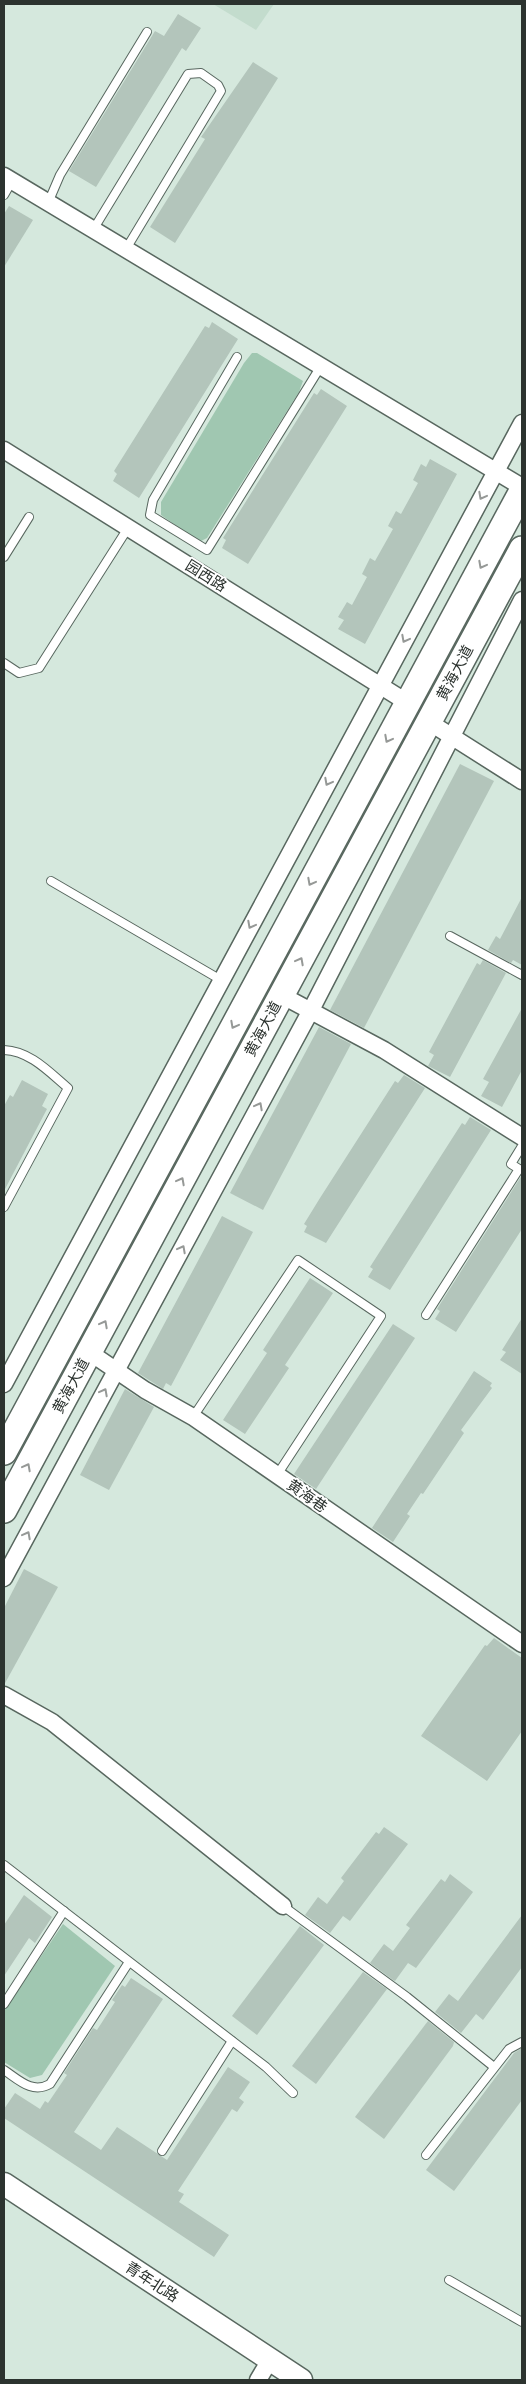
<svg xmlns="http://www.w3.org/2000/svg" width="526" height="2384" font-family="Arial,'Noto Sans SC',sans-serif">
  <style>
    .built { fill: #c3dccd }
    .green { fill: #a0c7b1 }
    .building { fill: #b3c5bb }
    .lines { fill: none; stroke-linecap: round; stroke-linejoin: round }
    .lane-casing { stroke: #58675f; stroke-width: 10 }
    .street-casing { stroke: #58675f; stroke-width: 19 }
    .secondary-casing { stroke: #58675f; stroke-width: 25 }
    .primary-casing { stroke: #58675f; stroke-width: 28 }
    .lane { stroke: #fff; stroke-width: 8 }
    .street { stroke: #fff; stroke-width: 16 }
    .secondary { stroke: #fff; stroke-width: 22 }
    .primary { stroke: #fff; stroke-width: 25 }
    .oneway { stroke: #969997 }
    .labels { text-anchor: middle; stroke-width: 4; stroke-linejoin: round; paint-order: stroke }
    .street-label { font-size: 15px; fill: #2c332f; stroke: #fff }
  </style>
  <rect width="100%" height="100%" fill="#d5e8dd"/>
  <path class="built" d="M213,4H274L256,30Z"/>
  <g class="green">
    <path d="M252,353H257L303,381L299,392L207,538L199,542L161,515V502L244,363Z"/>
    <path d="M63,1924L115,1966L42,2075L30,2078L4,2062V2011Z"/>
  </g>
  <g class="building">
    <path d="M178,14L201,28L186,51L182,48L96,187L69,171L155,31L164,36Z"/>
    <path d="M253,62L278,78L175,243L150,227L205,139L201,137Z"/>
    <path d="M9,206L33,220L4,267V214Z"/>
    <path d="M212,322L238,339L139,498L113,481L117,474L114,471L205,326L209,328Z"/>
    <path d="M321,389L347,406L248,564L222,548L226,540L223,538L314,393L317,395Z"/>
    <path d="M430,459L457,474L365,644L338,629L344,620L338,617L347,602L352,605L367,577L362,574L370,558L375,561L393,529L388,526L396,511L401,514L418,483L413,480L421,464L426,467Z"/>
    <path d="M460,764L494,781L364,1028L330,1010Z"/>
    <path d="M522,897V965L513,960L511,963L488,950L496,936L500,939Z"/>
    <path d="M483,960L506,973L450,1077L428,1066L434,1055L429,1052L477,963L480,965Z"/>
    <path d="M522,1008V1070L502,1107L481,1096L489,1082L483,1079Z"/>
    <path d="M319,1027L351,1044L263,1210L230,1193Z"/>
    <path d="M404,1075L425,1088L326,1243L304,1232L307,1226L304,1224L320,1198L395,1081L398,1083Z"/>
    <path d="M22,1080L48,1094L42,1106L47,1109L4,1191V1106L10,1095L13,1097Z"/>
    <path d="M470,1117L491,1130L390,1290L368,1277L373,1269L370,1267L462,1123L465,1125Z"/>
    <path d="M522,1175V1229L456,1332L435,1319L440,1311L437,1309Z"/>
    <path d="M222,1216L253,1232L171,1386L166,1383L163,1389L138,1373Z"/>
    <path d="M310,1278L333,1293L285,1365L289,1368L245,1434L223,1420L267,1353L263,1350Z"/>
    <path d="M522,1318V1374L500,1360L506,1352L502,1350Z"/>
    <path d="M393,1324L415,1338L316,1489L294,1474Z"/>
    <path d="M474,1371L492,1383L490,1386L492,1388L461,1430L464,1433L423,1494L421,1493L407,1514L410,1516L393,1542L372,1528Z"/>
    <path d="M125,1389L154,1407L109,1490L80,1475Z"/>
    <path d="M24,1569L58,1587L4,1685V1608Z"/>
    <path d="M494,1638L522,1658V1731L487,1781L421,1736L485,1645L487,1646Z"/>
    <path d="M384,1827L408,1844L350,1921L343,1916L330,1933L305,1915L318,1897L327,1904L344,1881L341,1878L376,1832L379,1834Z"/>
    <path d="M450,1874L473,1892L416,1968L408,1963L395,1981L393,1980L370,1963L384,1944L393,1951L410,1928L406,1925L441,1879L445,1882Z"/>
    <path d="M24,1895L52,1917L35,1943L29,1938L4,1976V1925Z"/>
    <path d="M522,1915V1967L483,2020L476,2014L461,2033L435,2012L449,1994L458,2001Z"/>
    <path d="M300,1926L324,1945L257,2035L232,2016Z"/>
    <path d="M363,1972L387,1989L316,2084L292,2066Z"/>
    <path d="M131,1978L163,1999L74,2132L101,2150L117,2127L167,2160L228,2067L250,2082L239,2098L244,2102L237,2112L232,2109L178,2191L184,2194L179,2202L229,2235L214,2257L4,2118V2109L15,2093L40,2109L45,2101L48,2103L67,2075L64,2073L84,2042L93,2028L97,2030L115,2002L112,2000L122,1985L125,1987Z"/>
    <path d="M428,2021L454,2042L453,2046L384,2139L355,2117Z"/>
    <path d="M522,2048V2100L454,2191L426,2170L514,2053Z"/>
  </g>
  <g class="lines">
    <defs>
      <g id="lane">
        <path d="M4,195L12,181"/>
        <path d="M48,203L60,175L147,32"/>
        <path d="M93,230L188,74L201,73L218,85L221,91L126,249"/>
        <path d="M237,357L153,500L150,515L207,550L321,366"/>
        <path d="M4,557L29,517"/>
        <path d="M4,663L19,673L39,668L128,528"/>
        <path d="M51,881L221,980"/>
        <path d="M450,936L522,975"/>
        <path d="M4,1050C30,1051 49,1072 68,1088L4,1207"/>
        <path d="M426,1315L519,1169L511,1164L522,1146"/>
        <path d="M193,1417L298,1260L381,1316L277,1475"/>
        <path d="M4,1865L266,2067L293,2093"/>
        <path d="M283,1906L407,1997L494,2067"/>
        <path d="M4,2004L64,1911"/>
        <path d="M4,2070C19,2080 32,2094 50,2084L129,1962"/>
        <path d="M162,2151L232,2041"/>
        <path d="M426,2155L509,2049L522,2042"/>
        <path d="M449,2280L522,2322"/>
      </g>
      <g id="street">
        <path d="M4,176L522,487"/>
        <path d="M4,450L408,703"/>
        <path d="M429,722L522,781"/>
        <path d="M281,995L384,1050L522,1137"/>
        <path d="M89,1352L145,1390L193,1417L522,1644"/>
        <path d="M4,1384L522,423"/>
        <path d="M4,1578L310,1012L522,600"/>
        <path d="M4,1695L52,1722L283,1906"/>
        <path d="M258,2380L270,2360"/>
      </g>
      <path id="secondary" d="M4,2184L301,2380"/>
      <g id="primary">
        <path d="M4,1452L522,491"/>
        <path d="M4,1510L522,549"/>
      </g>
    </defs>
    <use href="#lane" class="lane-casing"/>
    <use href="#street" class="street-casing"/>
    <use href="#secondary" class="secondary-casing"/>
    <use href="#primary" class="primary-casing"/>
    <use href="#lane" class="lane"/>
    <use href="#street" class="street"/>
    <use href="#secondary" class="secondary"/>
    <use href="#primary" class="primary"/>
  </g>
  <defs><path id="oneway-chevron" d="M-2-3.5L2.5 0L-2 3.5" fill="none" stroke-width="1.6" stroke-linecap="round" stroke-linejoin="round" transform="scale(1.25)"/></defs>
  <g class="oneway">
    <use href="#oneway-chevron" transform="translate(482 496) rotate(118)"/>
    <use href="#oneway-chevron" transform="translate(482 565) rotate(118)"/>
    <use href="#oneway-chevron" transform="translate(405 639) rotate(118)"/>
    <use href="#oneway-chevron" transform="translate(388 739) rotate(118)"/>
    <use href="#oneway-chevron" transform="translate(328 782) rotate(118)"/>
    <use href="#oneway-chevron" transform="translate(311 882) rotate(118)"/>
    <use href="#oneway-chevron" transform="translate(251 925) rotate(118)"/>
    <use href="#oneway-chevron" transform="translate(300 961) rotate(-62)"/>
    <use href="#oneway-chevron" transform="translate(234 1025) rotate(118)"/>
    <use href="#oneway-chevron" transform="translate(259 1106) rotate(-62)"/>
    <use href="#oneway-chevron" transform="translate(181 1181) rotate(-62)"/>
    <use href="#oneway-chevron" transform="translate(182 1249) rotate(-62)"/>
    <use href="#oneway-chevron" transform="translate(104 1324) rotate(-62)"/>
    <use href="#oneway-chevron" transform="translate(104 1392) rotate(-62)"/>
    <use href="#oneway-chevron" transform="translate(27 1467) rotate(-62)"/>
    <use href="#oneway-chevron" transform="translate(27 1535) rotate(-62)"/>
  </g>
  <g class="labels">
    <g class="street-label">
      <text transform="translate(206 576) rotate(32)" y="5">园西路</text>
      <text transform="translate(455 673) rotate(-62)" y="5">黄海大道</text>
      <text transform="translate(263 1029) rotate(-62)" y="5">黄海大道</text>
      <text transform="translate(71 1386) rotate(-62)" y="5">黄海大道</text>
      <text transform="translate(307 1496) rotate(35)" y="5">黄海巷</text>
      <text transform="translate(152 2282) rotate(33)" y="5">青年北路</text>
    </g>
  </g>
  <rect width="526" height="2384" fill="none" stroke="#2c332f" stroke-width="10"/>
</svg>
